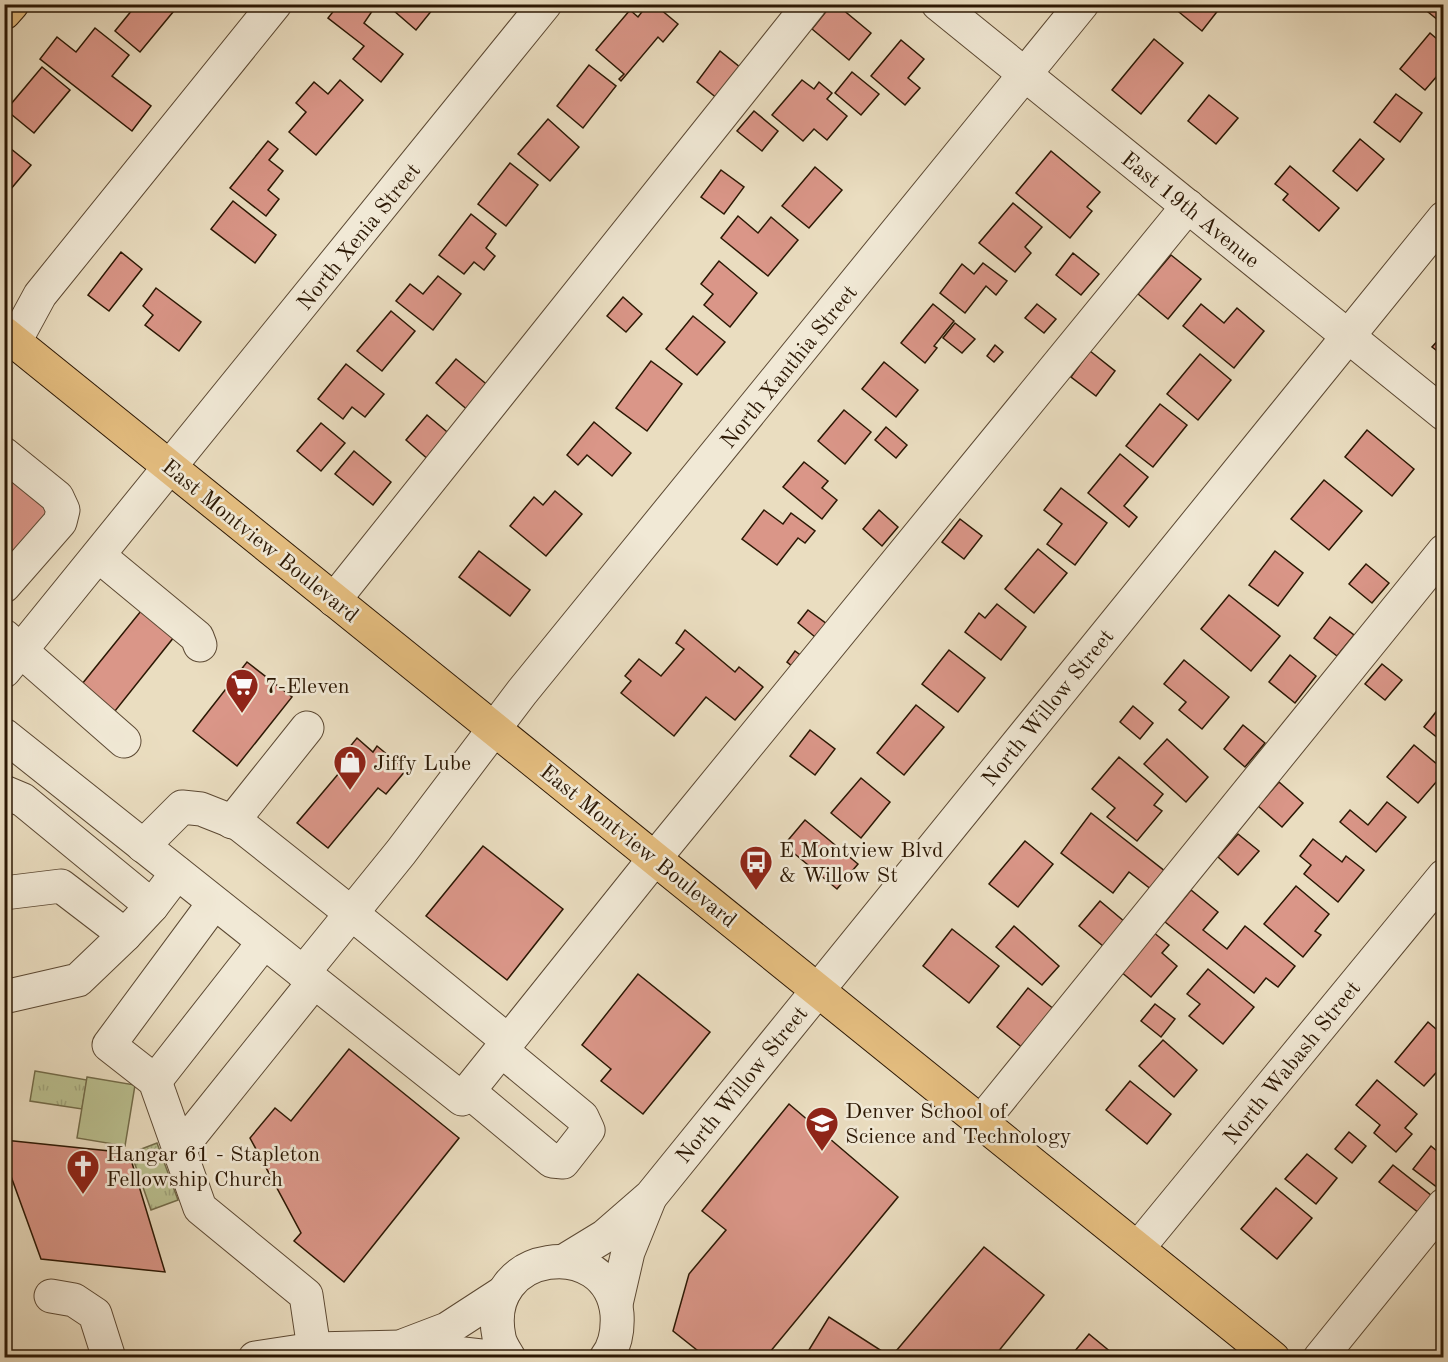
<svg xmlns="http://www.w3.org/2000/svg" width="1448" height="1362" font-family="'Old Standard TT',serif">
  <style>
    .park { fill: url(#park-tufts); stroke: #736c4a; stroke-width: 1.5 }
    .pitch { fill: #bac090; stroke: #736c4a; stroke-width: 1.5 }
    .building { fill: #da9688; stroke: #2c1804; stroke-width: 1.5 }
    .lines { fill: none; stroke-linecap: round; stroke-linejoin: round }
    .minor-casing { stroke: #5c4933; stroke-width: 35 }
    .major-casing { stroke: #2c1804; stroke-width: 35 }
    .minor { stroke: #f1e9d6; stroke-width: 33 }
    .major { stroke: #e5be80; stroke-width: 33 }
    .labels { text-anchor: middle; stroke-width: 5; stroke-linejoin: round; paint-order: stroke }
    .street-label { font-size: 22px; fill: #2c1804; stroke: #f1e9d6 }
    .poi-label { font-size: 22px; fill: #2c1804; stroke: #f1e9d6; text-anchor: start }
  </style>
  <defs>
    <pattern id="park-tufts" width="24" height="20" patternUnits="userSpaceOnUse" patternTransform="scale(1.5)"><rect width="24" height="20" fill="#bac090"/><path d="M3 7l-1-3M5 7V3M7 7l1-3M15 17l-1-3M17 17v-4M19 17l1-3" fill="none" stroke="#a0a47b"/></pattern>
  </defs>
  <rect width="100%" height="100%" fill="#eaddc0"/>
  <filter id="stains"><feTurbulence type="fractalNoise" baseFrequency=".00333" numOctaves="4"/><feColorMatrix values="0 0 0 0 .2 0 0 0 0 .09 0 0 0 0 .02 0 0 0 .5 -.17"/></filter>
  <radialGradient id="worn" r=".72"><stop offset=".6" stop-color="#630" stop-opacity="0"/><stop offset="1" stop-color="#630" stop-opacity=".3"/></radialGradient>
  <g class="park">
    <path d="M35,1071L87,1080L82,1109L30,1101Z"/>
    <path d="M157,1143L178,1200L151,1210L131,1153Z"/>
  </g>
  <path class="pitch" d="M87,1077L135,1085L125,1146L77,1138Z"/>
  <g class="building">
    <path d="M137,4H164L173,12L140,52L115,31Z"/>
    <path d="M339,4H366L373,10L364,23L403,54L381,82L353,59L364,46L328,18Z"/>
    <path d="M386,4H437L416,30Z"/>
    <path d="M648,4H654L678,24L663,42L658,37L621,81L619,79L624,74L596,50L630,10L638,17Z"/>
    <path d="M832,4H836L871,33L849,60L812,29Z"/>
    <path d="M1177,4H1223L1202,31L1174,8Z"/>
    <path d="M1435,4H1444V25L1428,12Z"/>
    <path d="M95,28L129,55L112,76L151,106L132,131L40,59L57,37L76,52Z"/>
    <path d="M1430,33L1444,45V68L1425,90L1400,69Z"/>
    <path d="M1154,39L1183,63L1141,114L1112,90Z"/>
    <path d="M901,40L924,59L908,78L920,88L905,105L871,76Z"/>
    <path d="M720,51L741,68L718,99L697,82Z"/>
    <path d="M589,65L616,86L583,128L557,106Z"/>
    <path d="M42,67L70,90L34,133L6,110Z"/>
    <path d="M852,72L879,94L861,115L835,93Z"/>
    <path d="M340,80L363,100L316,155L289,132L306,112L296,103L314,82L328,94Z"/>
    <path d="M802,80L814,89L819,82L832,93L827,99L847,116L827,140L814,129L803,141L772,115Z"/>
    <path d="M1396,94L1422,113L1400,142L1374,122Z"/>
    <path d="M1209,95L1238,118L1216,144L1188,121Z"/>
    <path d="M754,111L778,131L762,151L737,131Z"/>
    <path d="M548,119L579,147L550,181L518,154Z"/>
    <path d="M1360,139L1384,159L1357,191L1333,171Z"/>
    <path d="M268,141L278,149L269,160L283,171L268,190L279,199L266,216L230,188Z"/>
    <path d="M5,144L31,165L5,196L4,145Z"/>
    <path d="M1051,151L1100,192L1087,207L1092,211L1070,238L1016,193Z"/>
    <path d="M510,163L538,185L506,226L478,204Z"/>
    <path d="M1290,166L1339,208L1319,231L1283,200L1288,194L1275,184Z"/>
    <path d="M815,167L842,190L809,228L782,206Z"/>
    <path d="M721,170L744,187L724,214L701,197Z"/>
    <path d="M233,201L276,235L255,263L211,229Z"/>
    <path d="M1013,203L1042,227L1025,247L1031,253L1015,272L979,243Z"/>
    <path d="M471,214L496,234L486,248L495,256L484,270L474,262L464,274L439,255Z"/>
    <path d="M738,216L758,233L771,217L798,240L768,276L721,238Z"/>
    <path d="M121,252L142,269L109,311L88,295Z"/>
    <path d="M1073,253L1099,274L1081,295L1056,275Z"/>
    <path d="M1171,255L1201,279L1168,319L1138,294Z"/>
    <path d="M719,261L757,293L730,327L704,305L713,294L701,284Z"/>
    <path d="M983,263L1007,281L996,295L986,286L965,313L940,293L962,264L974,274Z"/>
    <path d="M438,276L461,294L433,330L396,301L410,284L423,294Z"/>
    <path d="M156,288L201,322L179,351L145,325L153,315L143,306Z"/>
    <path d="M623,297L642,314L626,332L607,316Z"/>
    <path d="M933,304L954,321L934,346L937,348L925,363L901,343Z"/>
    <path d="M1037,304L1056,319L1044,333L1025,318Z"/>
    <path d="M1201,304L1224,323L1237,308L1264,331L1234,368L1183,326Z"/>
    <path d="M391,311L415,331L382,371L357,351Z"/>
    <path d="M693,316L725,342L697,375L666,349Z"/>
    <path d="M955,323L975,339L962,353L943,338Z"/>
    <path d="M1444,334V356L1432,347Z"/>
    <path d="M995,345L1003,352L994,362L987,356Z"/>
    <path d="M1090,351L1115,371L1096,396L1071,377Z"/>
    <path d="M1200,354L1231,380L1198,420L1167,394Z"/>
    <path d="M456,359L490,387L470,412L436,383Z"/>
    <path d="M651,361L682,384L647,431L616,408Z"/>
    <path d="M884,362L918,390L896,417L862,389Z"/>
    <path d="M346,364L384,394L365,417L352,407L343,419L318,399Z"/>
    <path d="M1160,404L1187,425L1153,467L1126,446Z"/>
    <path d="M844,410L871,432L845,464L818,441Z"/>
    <path d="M427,415L452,436L430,461L406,440Z"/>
    <path d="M594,422L631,453L612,476L587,455L578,465L567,455Z"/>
    <path d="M321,423L345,443L321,471L297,451Z"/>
    <path d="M886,427L907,445L896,458L875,440Z"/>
    <path d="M1367,430L1414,469L1392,496L1345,457Z"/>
    <path d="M354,451L391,482L373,505L335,474Z"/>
    <path d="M1120,454L1148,477L1124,506L1137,517L1129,527L1088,493Z"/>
    <path d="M804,462L828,481L822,488L837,500L822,519L783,487Z"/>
    <path d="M4,472L52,509L4,569Z"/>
    <path d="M1324,480L1362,511L1329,550L1291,519Z"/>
    <path d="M1061,488L1107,523L1075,565L1047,544L1062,524L1044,510Z"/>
    <path d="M555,491L582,514L546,556L510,526L534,497L543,505Z"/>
    <path d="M764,510L783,524L791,513L815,531L805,543L798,538L777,565L742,539Z"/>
    <path d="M879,510L898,527L882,546L863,529Z"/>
    <path d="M960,519L982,536L964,559L942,542Z"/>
    <path d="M1038,549L1067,573L1034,613L1005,589Z"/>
    <path d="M479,551L530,590L510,616L459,577Z"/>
    <path d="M1275,551L1303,573L1278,606L1249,585Z"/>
    <path d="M1366,564L1389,583L1372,603L1349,584Z"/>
    <path d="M1229,595L1280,636L1251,671L1201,629Z"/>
    <path d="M997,604L1026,627L1001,660L965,632L979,613L985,618Z"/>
    <path d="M145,606L178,632L111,716L78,689Z"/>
    <path d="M808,610L831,627L820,641L798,623Z"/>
    <path d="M1330,617L1354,635L1337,656L1314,638Z"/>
    <path d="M685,630L735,672L739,667L763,687L735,720L706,697L674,736L621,693L631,681L625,676L639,659L661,676L684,649L676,643Z"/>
    <path d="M949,650L985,678L958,712L922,684Z"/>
    <path d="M795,651L807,660L798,671L787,662Z"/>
    <path d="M1290,655L1316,676L1295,703L1269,682Z"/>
    <path d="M1184,660L1229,697L1202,729L1179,710L1186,702L1164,684Z"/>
    <path d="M247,662L292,697L237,766L193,731Z"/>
    <path d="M1382,664L1402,680L1385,700L1365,684Z"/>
    <path d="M1444,702V743L1424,727Z"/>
    <path d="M916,705L944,727L904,775L877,753Z"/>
    <path d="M1133,706L1153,723L1140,739L1120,722Z"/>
    <path d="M1243,725L1265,743L1245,767L1224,749Z"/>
    <path d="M810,730L835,749L815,775L790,756Z"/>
    <path d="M357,738L373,752L377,746L406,770L386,794L378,788L328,848L297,823L350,760L343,755Z"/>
    <path d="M1167,739L1208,777L1186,802L1144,764Z"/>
    <path d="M1414,745L1444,770V773L1418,803L1387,777Z"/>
    <path d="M1119,757L1163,794L1154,805L1162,811L1137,841L1107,817L1115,808L1092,789Z"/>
    <path d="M861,778L890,802L861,838L831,813Z"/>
    <path d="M1279,782L1303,803L1282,827L1258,806Z"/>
    <path d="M1387,802L1406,817L1376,852L1340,822L1350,810L1368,825Z"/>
    <path d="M1091,813L1166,872L1152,890L1129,872L1113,893L1061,853Z"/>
    <path d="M805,820L858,864L837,889L784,845Z"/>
    <path d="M1238,834L1259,851L1238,875L1218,857Z"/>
    <path d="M1313,839L1342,862L1346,856L1364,870L1338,902L1304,874L1311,865L1300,856Z"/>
    <path d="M1025,841L1053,864L1018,907L989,884Z"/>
    <path d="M483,846L563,909L507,980L426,916Z"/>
    <path d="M1296,886L1329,914L1315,931L1321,935L1303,957L1264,924Z"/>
    <path d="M1191,890L1218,912L1203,930L1227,949L1245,926L1295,966L1278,987L1266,978L1254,993L1165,922Z"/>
    <path d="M1100,901L1125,922L1103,946L1079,926Z"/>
    <path d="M1014,926L1059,966L1042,985L996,947Z"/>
    <path d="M952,929L999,966L969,1003L923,966Z"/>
    <path d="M1153,932L1169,945L1162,953L1177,966L1151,997L1120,971Z"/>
    <path d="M1208,969L1254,1007L1223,1044L1189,1016L1200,1004L1187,994Z"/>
    <path d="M638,974L710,1032L643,1114L601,1081L611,1069L582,1045Z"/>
    <path d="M1028,988L1055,1010L1024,1049L997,1027Z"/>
    <path d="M1155,1004L1175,1019L1161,1037L1141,1021Z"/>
    <path d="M1428,1022L1444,1036V1049L1437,1057L1444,1064L1424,1086L1395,1062Z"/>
    <path d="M1163,1040L1197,1070L1174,1097L1139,1066Z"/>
    <path d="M349,1049L459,1138L344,1282L294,1241L301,1233L250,1138L275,1108L291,1121Z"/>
    <path d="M1377,1080L1417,1114L1405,1128L1412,1134L1396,1152L1374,1133L1380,1125L1356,1105Z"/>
    <path d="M1130,1081L1171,1114L1147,1144L1106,1110Z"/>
    <path d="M789,1104L898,1197L765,1358H707L673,1331L689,1274L726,1230L702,1211Z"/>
    <path d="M1349,1132L1366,1146L1352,1163L1335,1149Z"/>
    <path d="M4,1140L129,1153L165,1272L41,1259L4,1157Z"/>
    <path d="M1431,1146L1444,1157V1181L1438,1188L1413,1169Z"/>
    <path d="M1307,1154L1337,1178L1316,1204L1285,1179Z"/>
    <path d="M1393,1165L1432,1196L1419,1213L1379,1182Z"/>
    <path d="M1276,1188L1312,1218L1277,1259L1241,1229Z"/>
    <path d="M984,1247L1044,1295L993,1358H804L829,1317L891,1357Z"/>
    <path d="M1089,1334L1118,1358H1069Z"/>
  </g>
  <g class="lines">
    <defs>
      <g id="minor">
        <path d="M938,4L1444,414"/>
        <path d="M15,341L40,295L275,4"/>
        <path d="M4,454L57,497L63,510L60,522L4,586"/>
        <path d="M99,556L197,637L200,645"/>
        <path d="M334,600L810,4"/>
        <path d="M4,636L124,741"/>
        <path d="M4,671L545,4"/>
        <path d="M4,735L462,1099L655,858L1188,206"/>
        <path d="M4,792L23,800L152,906"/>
        <path d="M232,822L307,728"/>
        <path d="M143,846L182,807L201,809L239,824L351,913L508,1041"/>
        <path d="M4,893L61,886L125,935"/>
        <path d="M214,903L109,1045L155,1081L200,1208L306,1295L314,1349"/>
        <path d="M303,973L401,852L522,692L1082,4"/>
        <path d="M4,997L78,980L125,935L152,906L177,873"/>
        <path d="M155,1081L264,942"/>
        <path d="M468,1091L552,1161L563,1162L588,1130L582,1117L501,1050"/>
        <path d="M981,1122L1444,551"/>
        <path d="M179,1150L314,982"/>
        <path d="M1138,1248L1444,876"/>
        <path d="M564,1261L605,1236L651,1196L1444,218"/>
        <path d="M51,1296L74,1300L95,1314L109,1358"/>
        <path d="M616,1304L628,1252L649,1200"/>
        <path d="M405,1345L447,1329L504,1292"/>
        <path d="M255,1358L314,1349L401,1347L499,1358"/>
        <path d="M509,1358C505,1351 500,1344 499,1337C481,1249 609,1234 617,1314C618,1330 616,1345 606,1358"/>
        <path d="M1320,1358L1444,1205"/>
      </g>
      <g id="major">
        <path d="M4,13L12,4"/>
        <path d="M4,333L1273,1358"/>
      </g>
    </defs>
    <use href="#minor" class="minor-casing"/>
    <use href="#major" class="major-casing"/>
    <use href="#minor" class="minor"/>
    <use href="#major" class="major"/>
  </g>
  <defs>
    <symbol id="supermarket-pin" viewBox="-11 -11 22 30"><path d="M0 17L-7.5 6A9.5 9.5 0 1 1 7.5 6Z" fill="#8f2418" stroke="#f1e9d6"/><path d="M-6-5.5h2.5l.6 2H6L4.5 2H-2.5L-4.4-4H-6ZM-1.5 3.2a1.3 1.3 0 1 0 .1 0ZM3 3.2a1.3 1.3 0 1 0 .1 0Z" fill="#fff"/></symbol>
    <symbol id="shop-pin" viewBox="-11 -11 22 30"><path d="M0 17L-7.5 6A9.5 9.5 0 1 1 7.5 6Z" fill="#8f2418" stroke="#f1e9d6"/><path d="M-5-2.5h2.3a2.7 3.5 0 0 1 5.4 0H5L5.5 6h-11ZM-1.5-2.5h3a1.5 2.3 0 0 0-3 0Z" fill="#fff"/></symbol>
    <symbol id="bus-pin" viewBox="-11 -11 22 30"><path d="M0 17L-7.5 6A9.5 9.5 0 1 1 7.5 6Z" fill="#8f2418" stroke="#f1e9d6"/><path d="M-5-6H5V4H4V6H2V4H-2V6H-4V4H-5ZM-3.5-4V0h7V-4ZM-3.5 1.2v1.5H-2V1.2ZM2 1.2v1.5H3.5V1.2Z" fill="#fff"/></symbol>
    <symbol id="school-pin" viewBox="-11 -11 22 30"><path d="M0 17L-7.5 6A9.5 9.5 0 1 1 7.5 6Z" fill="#8f2418" stroke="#f1e9d6"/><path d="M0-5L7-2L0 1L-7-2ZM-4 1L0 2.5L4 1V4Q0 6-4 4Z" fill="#fff"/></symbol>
    <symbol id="church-pin" viewBox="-11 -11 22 30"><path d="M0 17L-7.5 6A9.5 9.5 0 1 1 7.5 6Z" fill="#8f2418" stroke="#f1e9d6"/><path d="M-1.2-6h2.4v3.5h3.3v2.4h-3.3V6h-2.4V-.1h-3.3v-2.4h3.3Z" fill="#fff"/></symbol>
  </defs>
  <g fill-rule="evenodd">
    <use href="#supermarket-pin" x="223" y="666" width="38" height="52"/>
    <use href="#shop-pin" x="331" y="743" width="38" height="52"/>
    <use href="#bus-pin" x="737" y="843" width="38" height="52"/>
    <use href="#school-pin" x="803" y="1104" width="38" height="52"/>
    <use href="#church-pin" x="64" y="1147" width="38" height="52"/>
  </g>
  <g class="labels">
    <g class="street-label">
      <text transform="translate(1191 209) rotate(39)" y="8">East 19th Avenue</text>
      <text transform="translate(358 236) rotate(-51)" y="8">North Xenia Street</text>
      <text transform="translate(788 366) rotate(-51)" y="8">North Xanthia Street</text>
      <text transform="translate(261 540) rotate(39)" y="8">East Montview Boulevard</text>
      <text transform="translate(1047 707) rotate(-51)" y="8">North Willow Street</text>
      <text transform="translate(639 845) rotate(39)" y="8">East Montview Boulevard</text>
      <text transform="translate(1291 1062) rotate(-51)" y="8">North Wabash Street</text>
      <text transform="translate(741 1084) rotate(-51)" y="8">North Willow Street</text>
    </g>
    <g class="poi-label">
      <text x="265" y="693">7-Eleven</text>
      <text x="373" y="770">Jiffy Lube</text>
      <text x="779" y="857">E Montview Blvd<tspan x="779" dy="25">&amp; Willow St</tspan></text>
      <text x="845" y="1118">Denver School of<tspan x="845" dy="25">Science and Technology</tspan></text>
      <text x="106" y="1161">Hangar 61 - Stapleton<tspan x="106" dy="25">Fellowship Church</tspan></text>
    </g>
  </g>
  <rect width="1448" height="1362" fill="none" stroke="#eaddc0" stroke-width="24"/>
  <rect x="6" y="6" width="1436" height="1350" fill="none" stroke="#2c1804" stroke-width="3"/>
  <rect x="12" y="12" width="1424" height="1338" fill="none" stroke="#2c1804" stroke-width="1.5"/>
  <rect width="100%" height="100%" filter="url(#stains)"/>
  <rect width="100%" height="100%" fill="url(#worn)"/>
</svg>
